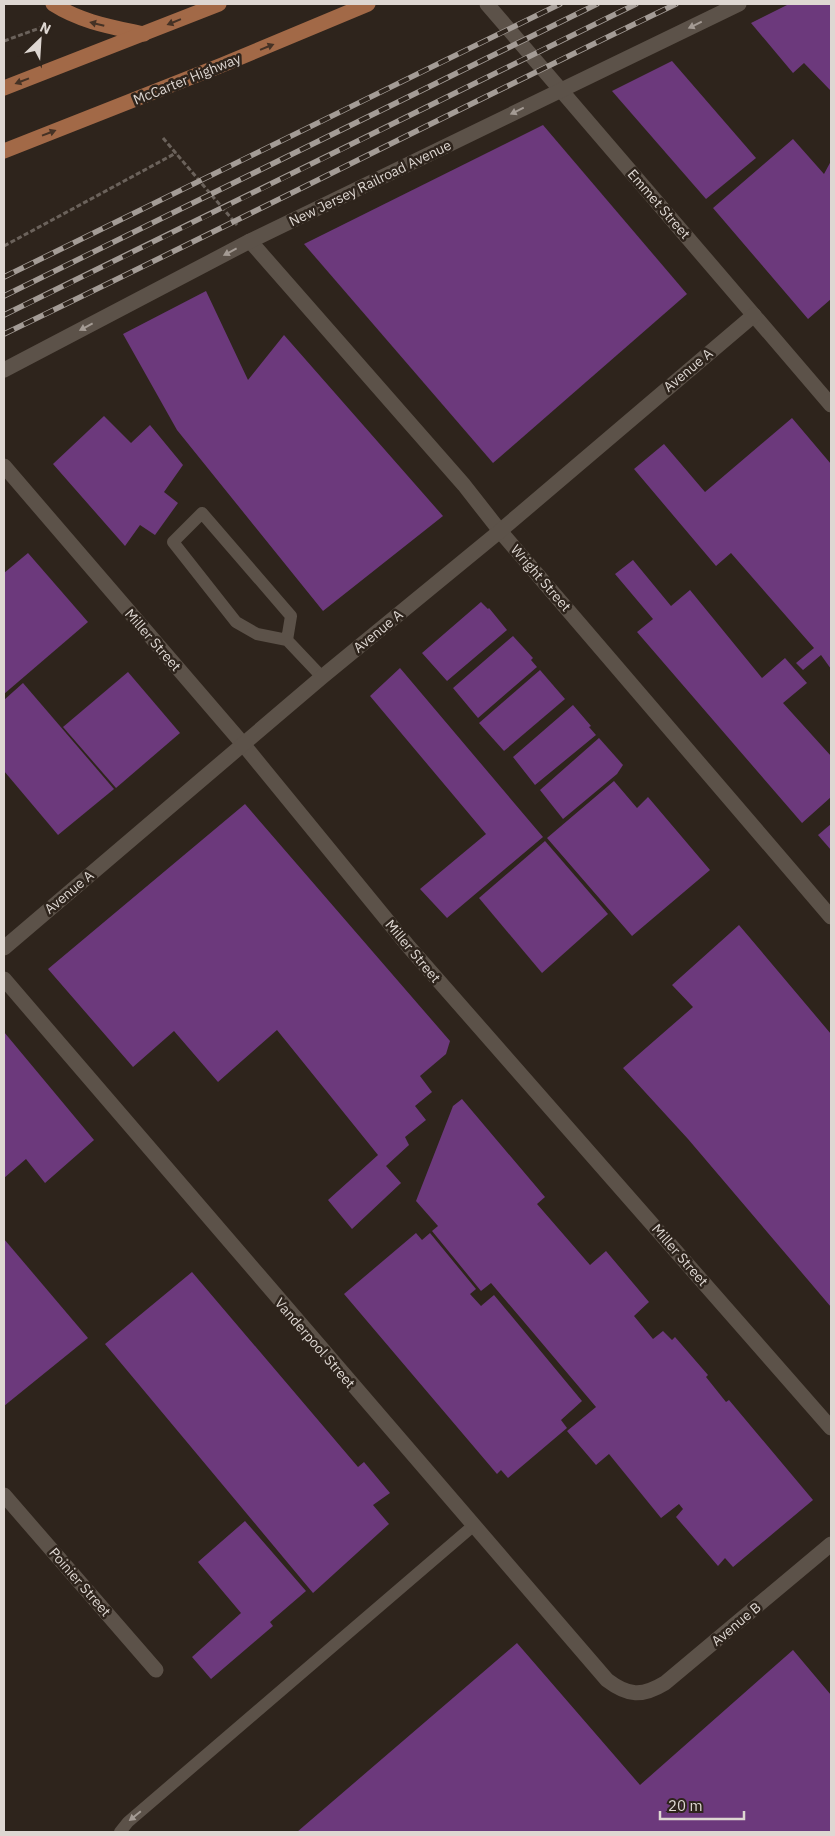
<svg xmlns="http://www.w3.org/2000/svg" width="835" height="1836" font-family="'IBM Plex Sans',sans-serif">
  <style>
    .building { fill: #6c397c }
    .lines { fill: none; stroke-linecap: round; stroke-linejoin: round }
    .path { stroke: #6b625b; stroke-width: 3; stroke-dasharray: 5 2.5; stroke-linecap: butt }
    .service { stroke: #5c5249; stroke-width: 12 }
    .minor { stroke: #5c5249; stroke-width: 15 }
    .primary { stroke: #a26947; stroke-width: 15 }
    .rail-casing { stroke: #a49c96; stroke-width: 5.5 }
    .rail { stroke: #2e241c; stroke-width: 4; stroke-dasharray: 11; stroke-linecap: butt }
    .oneway { fill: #453225 }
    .oneway2 { fill: #a49b94 }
    .labels { text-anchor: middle; stroke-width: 5; stroke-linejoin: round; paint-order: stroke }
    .street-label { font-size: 14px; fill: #ded7d2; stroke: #2e241c }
  </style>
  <rect width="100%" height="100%" fill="#2e241c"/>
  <g class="building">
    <path d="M789,4H831V91L804,63L793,73L751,23Z"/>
    <path d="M672,61L756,158L706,199L612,91Z"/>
    <path d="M543,125L687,294L493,463L304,244Z"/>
    <path d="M793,139L824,174L831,161V299L808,319L713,208Z"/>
    <path d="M206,291L248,380L284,335L443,516L323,611L177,430L123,334Z"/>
    <path d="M104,416L131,443L150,425L183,465L164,492L178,503L155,535L140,525L125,546L53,464Z"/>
    <path d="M792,418L831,464V669L821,655L803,670L796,663L814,648L731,553L716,566L634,469L664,444L705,492Z"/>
    <path d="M28,553L88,622L4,694V573Z"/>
    <path d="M633,560L671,606L690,590L762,678L785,658L807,683L783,703L831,756V797L802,823L637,632L653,619L615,574Z"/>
    <path d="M481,602L488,609L489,608L507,630L447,681L422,653Z"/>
    <path d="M513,636L533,658L531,660L537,667L478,718L453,688Z"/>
    <path d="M400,668L543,837L447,918L420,889L486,834L370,696Z"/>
    <path d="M540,670L565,699L504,751L479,723Z"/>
    <path d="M128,672L180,733L116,788L63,727Z"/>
    <path d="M23,683L114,789L58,835L4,771V700Z"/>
    <path d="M573,705L591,726L589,727L596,735L535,785L513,757Z"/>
    <path d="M599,738L623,765L617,774L563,819L540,790Z"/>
    <path d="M614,781L637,808L648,797L710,870L632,936L547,838Z"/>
    <path d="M245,804L450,1041L446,1054L420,1076L432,1092L415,1106L426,1120L405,1137L409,1145L386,1166L401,1183L352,1229L328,1200L378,1155L277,1030L218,1082L174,1031L133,1067L48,969Z"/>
    <path d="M831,824V850L818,835Z"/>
    <path d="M545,841L608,914L542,973L479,898Z"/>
    <path d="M739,925L831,1034V1307L688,1139L623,1068L693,1007L672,985Z"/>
    <path d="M4,1032L94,1140L45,1183L26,1159L4,1178Z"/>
    <path d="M462,1099L545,1197L537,1204L590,1265L606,1251L649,1302L634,1316L653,1339L663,1331L672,1340L675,1337L708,1375L706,1377L726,1402L729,1400L813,1500L733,1567L725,1558L718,1566L676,1517L683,1509L679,1504L661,1518L609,1454L596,1465L567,1431L596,1407L491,1283L481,1291L432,1231L438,1226L416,1201L453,1106Z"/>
    <path d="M416,1233L422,1240L430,1233L476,1289L470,1294L481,1306L494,1295L582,1401L561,1420L567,1428L508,1478L501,1470L497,1474L344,1294Z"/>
    <path d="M4,1239L88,1338L4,1406Z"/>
    <path d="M192,1272L358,1467L364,1462L390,1493L373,1505L389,1524L313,1593L105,1344Z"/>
    <path d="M245,1521L306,1591L270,1622L273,1626L211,1679L192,1657L241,1613L198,1562Z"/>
    <path d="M517,1643L640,1785L793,1650L831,1695V1832H297Z"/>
  </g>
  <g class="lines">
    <g class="path">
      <path d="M4,41L48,25"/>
      <path d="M163,138L237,225"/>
      <path d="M4,246L176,153"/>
    </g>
    <g class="service">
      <path d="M287,640L291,616L202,513L173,542L236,622L257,634L287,640L322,677"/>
      <path d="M120,1832L128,1822L473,1526"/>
    </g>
    <g class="minor">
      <path d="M487,4L831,405"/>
      <path d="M250,241L464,485L500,531L831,917"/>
      <path d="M4,370L250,241L739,4"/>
      <path d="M4,466L243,744L409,947L831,1428"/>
      <path d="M4,948L322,677L500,531L754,315"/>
      <path d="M4,979L607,1680C628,1696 642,1697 665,1683L831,1544"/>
      <path d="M4,1495L156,1670"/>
    </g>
    <g class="primary">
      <path d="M53,4C81,22 112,27 144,34"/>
      <path d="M4,88L219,4"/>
      <path d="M4,151L222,65L368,4"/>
    </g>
    <defs>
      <g id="rail">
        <path d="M4,277L560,4"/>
        <path d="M4,296L597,4"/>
        <path d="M4,315C215,213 425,107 636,4"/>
        <path d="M4,334C229,226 451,112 676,4"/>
      </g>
    </defs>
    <use href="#rail" class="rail-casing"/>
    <use href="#rail" class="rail"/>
  </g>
  <defs><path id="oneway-solid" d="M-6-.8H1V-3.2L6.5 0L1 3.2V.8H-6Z" transform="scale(1.25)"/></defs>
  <g class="oneway">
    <use href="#oneway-solid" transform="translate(174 22) rotate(158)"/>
    <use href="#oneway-solid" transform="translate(97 24) rotate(-166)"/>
    <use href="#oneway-solid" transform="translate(267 47) rotate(-22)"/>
    <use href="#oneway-solid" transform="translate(22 81) rotate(159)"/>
    <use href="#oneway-solid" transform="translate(49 133) rotate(-21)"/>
  </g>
  <g class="oneway2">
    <use href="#oneway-solid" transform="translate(695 25) rotate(154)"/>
    <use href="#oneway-solid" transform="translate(517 111) rotate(154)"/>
    <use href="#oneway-solid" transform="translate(230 252) rotate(152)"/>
    <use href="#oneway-solid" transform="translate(86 327) rotate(152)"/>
    <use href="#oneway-solid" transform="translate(135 1816) rotate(141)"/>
  </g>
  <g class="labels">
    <g class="street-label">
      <text transform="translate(187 79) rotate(-22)" y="5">McCarter Highway</text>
      <text transform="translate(370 183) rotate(-26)" y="5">New Jersey Railroad Avenue</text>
      <text transform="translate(659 204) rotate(49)" y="5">Emmet Street</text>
      <text transform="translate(688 370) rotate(-40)" y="5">Avenue A</text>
      <text transform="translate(541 578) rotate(49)" y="5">Wright Street</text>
      <text transform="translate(378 631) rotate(-39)" y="5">Avenue A</text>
      <text transform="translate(153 640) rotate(49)" y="5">Miller Street</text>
      <text transform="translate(69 892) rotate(-40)" y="5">Avenue A</text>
      <text transform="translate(413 951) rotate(50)" y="5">Miller Street</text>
      <text transform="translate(680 1255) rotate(49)" y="5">Miller Street</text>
      <text transform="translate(315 1343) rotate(49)" y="5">Vanderpool Street</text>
      <text transform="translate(80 1582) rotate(49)" y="5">Poinier Street</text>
      <text transform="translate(736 1624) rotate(-40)" y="5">Avenue B</text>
    </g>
  </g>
  <rect width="835" height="1836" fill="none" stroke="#ded7d2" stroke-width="10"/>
  <g transform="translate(40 40) rotate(25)" stroke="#2e241c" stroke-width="4" paint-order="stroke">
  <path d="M0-4L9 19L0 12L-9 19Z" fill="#ded7d2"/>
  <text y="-8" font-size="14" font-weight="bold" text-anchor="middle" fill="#ded7d2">N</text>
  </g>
  <path d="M660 1811v8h84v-8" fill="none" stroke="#ded7d2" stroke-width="2.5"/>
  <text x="668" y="1811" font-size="15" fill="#ded7d2" stroke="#2e241c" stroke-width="4" paint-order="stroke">20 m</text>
</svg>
